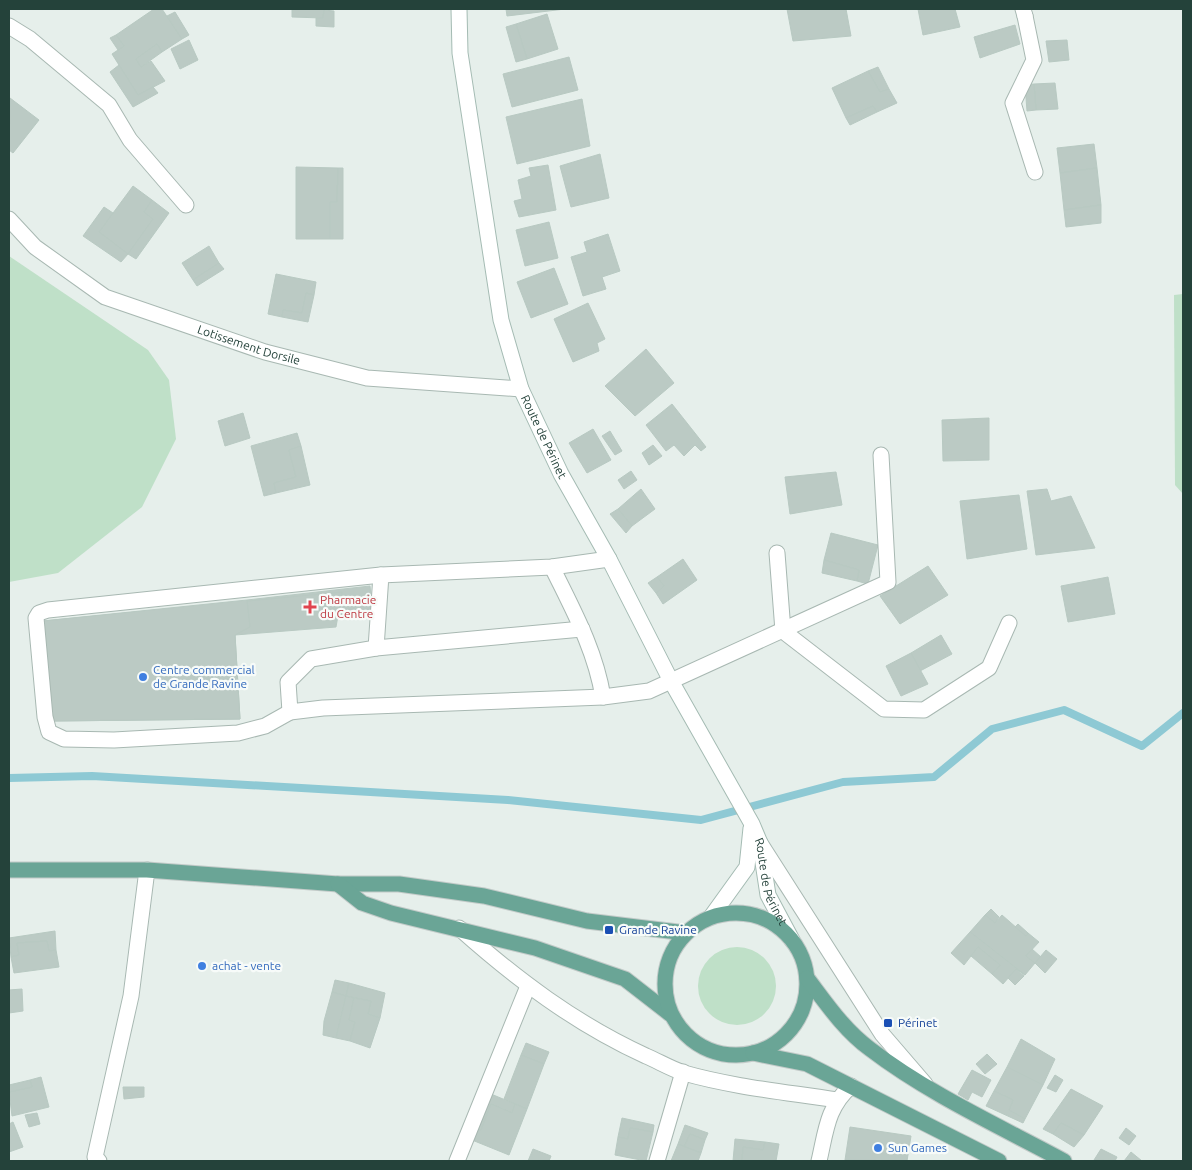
<svg xmlns="http://www.w3.org/2000/svg" width="1192" height="1170" font-family="Ubuntu,sans-serif">
  <style>
    .green { fill: #bfe0c8 }
    .lines { fill: none; stroke-linecap: round; stroke-linejoin: round }
    .stream { stroke: #8ec9d4; stroke-width: 8 }
    .building { fill: #bbcac4; stroke: #b8c9c2 }
    .service-casing { stroke: #a8b8b2; stroke-width: 17 }
    .minor-casing { stroke: #a8b8b2; stroke-width: 17 }
    .secondary-casing { stroke: #a4bbb3; stroke-width: 17 }
    .primary-casing { stroke: #c2cac8; stroke-width: 17 }
    .service { stroke: #fff; stroke-width: 15 }
    .minor { stroke: #fff; stroke-width: 15 }
    .secondary { stroke: #fff; stroke-width: 15 }
    .primary { stroke: #6aa596; stroke-width: 15 }
    .health-dot { fill: #e0444e; stroke: #f7fbf9; stroke-width: 2 }
    .shop-dot { fill: #3f7fe0; stroke: #f7fbf9; stroke-width: 2 }
    .transit-dot { fill: #1a4fb4; stroke: #f7fbf9; stroke-width: 2 }
    .labels { text-anchor: middle; stroke-width: 4.5; stroke-linejoin: round; paint-order: stroke }
    .street-label { font-size: 12px; fill: #24423a; stroke: #f7fbf9 }
    .health-label { font-size: 12px; fill: #be3a42; stroke: #f7fbf9; text-anchor: start }
    .shop-label { font-size: 12px; fill: #366cbe; stroke: #f7fbf9; text-anchor: start }
    .transit-label { font-size: 12px; fill: #164399; stroke: #f7fbf9; text-anchor: start }
  </style>
  <rect width="100%" height="100%" fill="#e6efeb"/>
  <g class="green">
    <path d="M9,256L148,350L169,380L176,439L142,507L58,573L9,582Z"/>
    <path d="M1183,294V494L1175,485L1174,295Z"/>
    <circle cx="737" cy="986" r="39"/>
  </g>
  <g class="lines">
    <path class="stream" d="M9,778L92,776L508,800L701,820L843,782L934,777L992,729L1064,710L1142,746L1183,713"/>
  </g>
  <g class="building">
    <path d="M154,9H162L182,39L162,52L157,44L136,59L141,67L151,61L165,81L138,95L112,54L124,46L116,35Z"/>
    <path d="M292,9H324L323,18L292,17Z"/>
    <path d="M506,9H565L507,16Z"/>
    <path d="M787,9H846L851,36L793,41Z"/>
    <path d="M918,9H955L960,27L923,35Z"/>
    <path d="M324,10L334,11V27L316,26V18H323Z"/>
    <path d="M175,12L189,35L182,39L167,16Z"/>
    <path d="M547,14L558,49L527,59L516,24Z"/>
    <path d="M516,24L527,59L516,62L506,27Z"/>
    <path d="M1015,25L1020,44L980,58L974,37Z"/>
    <path d="M116,35L124,46L118,50L110,38Z"/>
    <path d="M189,40L198,60L180,69L171,49Z"/>
    <path d="M1067,40L1069,60L1049,62L1046,41Z"/>
    <path d="M157,44L162,52L141,67L136,59Z"/>
    <path d="M569,57L578,90L512,107L503,74Z"/>
    <path d="M119,65L138,95L153,87L158,93L133,107L110,72Z"/>
    <path d="M878,67L889,89L880,92L868,71Z"/>
    <path d="M868,71L880,92L889,89L897,103L877,112L873,106L846,118L832,88Z"/>
    <path d="M1055,83L1058,109L1036,110L1034,84Z"/>
    <path d="M1034,84L1036,110L1027,111L1025,85Z"/>
    <path d="M10,98L39,120L13,153L9,150Z"/>
    <path d="M582,99L590,146L517,164L506,117Z"/>
    <path d="M873,106L877,112L850,125L846,118Z"/>
    <path d="M1094,144L1097,168L1060,173L1057,148Z"/>
    <path d="M600,154L609,198L571,207L560,166Z"/>
    <path d="M548,165L556,210L519,217L514,201L522,199L518,180L531,176L529,168Z"/>
    <path d="M296,167L338,168L337,202H330V239H296Z"/>
    <path d="M338,168H343V239H330V202H337Z"/>
    <path d="M1097,168L1101,205L1064,210L1060,173Z"/>
    <path d="M133,186L152,200L144,212L153,219L128,254L99,232Z"/>
    <path d="M152,200L169,213L136,259L128,254L153,219L144,212Z"/>
    <path d="M1101,205V223L1066,227L1064,210Z"/>
    <path d="M104,207L113,213L99,232L128,254L121,262L83,236Z"/>
    <path d="M549,222L558,258L525,266L516,230Z"/>
    <path d="M608,234L620,271L602,277L606,289L583,296L571,257L587,252L584,242Z"/>
    <path d="M209,246L219,263L193,280L182,263Z"/>
    <path d="M219,263L224,269L197,286L193,280Z"/>
    <path d="M554,268L568,304L531,318L517,282Z"/>
    <path d="M276,274L316,282L314,295L306,293L302,313L283,310L282,317L268,314Z"/>
    <path d="M306,293L314,295L308,322L282,317L283,310L302,313Z"/>
    <path d="M588,303L605,339L597,343L599,351L573,362L554,319Z"/>
    <path d="M646,349L674,383L635,416L605,386Z"/>
    <path d="M672,404L706,447L701,451L695,445L684,456L674,445L666,451L646,425Z"/>
    <path d="M243,413L250,438L225,446L218,421Z"/>
    <path d="M989,418V460L943,461L942,420Z"/>
    <path d="M593,429L611,460L587,473L569,443Z"/>
    <path d="M610,431L622,451L615,455L602,436Z"/>
    <path d="M297,433L301,446L289,450L296,477L274,483L276,493L264,496L251,446Z"/>
    <path d="M653,445L662,456L649,465L642,453Z"/>
    <path d="M301,446L310,485L276,493L274,483L296,477L289,450Z"/>
    <path d="M631,471L637,480L624,489L618,480Z"/>
    <path d="M836,472L842,505L790,514L785,477Z"/>
    <path d="M641,489L655,509L632,526L618,509Z"/>
    <path d="M1047,489L1051,501L1071,496L1095,548L1036,555L1027,491Z"/>
    <path d="M1019,495L1027,549L967,559L960,501Z"/>
    <path d="M618,509L632,526L626,533L610,514Z"/>
    <path d="M831,533L878,545L868,584L857,581L859,570L824,560Z"/>
    <path d="M683,559L697,580L663,604L656,593L664,586L657,577Z"/>
    <path d="M824,560L859,570L857,581L822,573Z"/>
    <path d="M928,566L948,595L900,624L880,596Z"/>
    <path d="M657,577L664,586L656,593L648,583Z"/>
    <path d="M1108,577L1115,614L1068,622L1061,586Z"/>
    <path d="M370,586L373,614L250,627L247,600Z"/>
    <path d="M342,592L336,627L235,635L240,719L53,721L43,621Z"/>
    <path d="M247,600L250,627L235,635L240,719L53,721L43,621Z"/>
    <path d="M941,635L952,654L920,671L911,653Z"/>
    <path d="M911,653L928,684L901,696L886,666Z"/>
    <path d="M991,909L999,917L995,923L985,915Z"/>
    <path d="M985,915L995,923L1002,915L1026,936L1028,933L1039,942L1026,956L1035,963L1025,975L970,932Z"/>
    <path d="M1018,924L1028,933L1026,936L1015,927Z"/>
    <path d="M55,931L56,950L49,951L47,941L17,943L19,955L11,957L9,938Z"/>
    <path d="M970,932L1025,975L1016,969L1003,984L992,974L1000,965L978,947L964,965L951,953Z"/>
    <path d="M47,941L49,951L56,950L59,967L14,973L11,957L19,955L17,943Z"/>
    <path d="M978,947L1000,965L992,974L971,956Z"/>
    <path d="M1032,949L1041,957L1035,963L1026,956Z"/>
    <path d="M1046,950L1057,959L1045,973L1035,963Z"/>
    <path d="M1016,969L1024,976L1015,985L1008,978Z"/>
    <path d="M335,980L349,983L346,996L332,992Z"/>
    <path d="M349,983L385,993L380,1018L368,1014L371,1001L346,996Z"/>
    <path d="M22,989L23,1011L9,1013V990Z"/>
    <path d="M332,992L346,996L336,1038L323,1035L324,1021Z"/>
    <path d="M346,996L354,998L349,1020L355,1022L350,1041L336,1038Z"/>
    <path d="M354,998L371,1001L368,1014L380,1018L370,1048L350,1041L355,1022L349,1020Z"/>
    <path d="M1021,1039L1055,1059L1043,1085L1007,1067Z"/>
    <path d="M526,1043L549,1052L544,1064L521,1055Z"/>
    <path d="M987,1054L997,1064L985,1074L976,1064Z"/>
    <path d="M521,1055L544,1064L527,1109L504,1099Z"/>
    <path d="M1007,1067L1043,1085L1025,1119L1009,1110L1013,1100L994,1091Z"/>
    <path d="M972,1070L991,1080L982,1097L972,1092L968,1100L958,1094Z"/>
    <path d="M1055,1075L1063,1080L1056,1092L1047,1088Z"/>
    <path d="M41,1077L49,1107L12,1116L9,1092L32,1087L30,1080Z"/>
    <path d="M30,1080L32,1087L9,1092V1085Z"/>
    <path d="M123,1087H144V1097L124,1099Z"/>
    <path d="M1071,1089L1103,1106L1084,1135L1061,1123L1053,1134L1043,1129Z"/>
    <path d="M994,1091L1013,1100L1009,1110L1025,1119L1023,1123L986,1106Z"/>
    <path d="M491,1094L515,1104L512,1113L491,1104L481,1130L477,1129Z"/>
    <path d="M491,1104L512,1113L515,1104L527,1109L509,1155L472,1140L477,1129L481,1130Z"/>
    <path d="M37,1113L40,1124L29,1127L25,1115Z"/>
    <path d="M622,1118L654,1125L653,1132L630,1128L628,1139L618,1137Z"/>
    <path d="M13,1122L23,1147L9,1152V1124Z"/>
    <path d="M1061,1123L1084,1135L1074,1147L1053,1134Z"/>
    <path d="M685,1125L708,1133L705,1140L690,1134L684,1147L678,1144Z"/>
    <path d="M850,1127L911,1136L907,1161L845,1160Z"/>
    <path d="M630,1128L653,1132L646,1161L615,1155L618,1137L628,1139Z"/>
    <path d="M1126,1128L1136,1136L1129,1145L1119,1138Z"/>
    <path d="M690,1134L705,1140L701,1153L684,1147Z"/>
    <path d="M735,1139L765,1142L763,1150L743,1147L742,1161H733Z"/>
    <path d="M765,1142L779,1144L776,1161H742L743,1147L763,1150Z"/>
    <path d="M678,1144L701,1153L698,1161H671Z"/>
    <path d="M533,1149L551,1156L549,1161H528Z"/>
    <path d="M1101,1149L1117,1157L1115,1161L1094,1160Z"/>
    <path d="M1131,1152L1142,1161H1124Z"/>
  </g>
  <g class="lines">
    <defs>
      <g id="service">
        <path d="M1025,16L1034,60L1013,103L1035,172"/>
        <path d="M777,553L783,631L884,709L924,710L989,668L1009,623"/>
        <path d="M609,559L552,567L381,575L376,648L311,659L288,682L290,712L323,708L603,697L649,691L888,582L881,455"/>
        <path d="M552,567C573,610 595,649 603,697"/>
        <path d="M376,648L582,629"/>
        <path d="M290,712L265,726L238,733L114,740L64,739L49,732L45,717L36,618L39,613L48,610L381,575"/>
        <path d="M760,843L882,1034L925,1084"/>
        <path d="M99,1161L95,1157L131,996L147,870"/>
        <path d="M457,1161L528,986"/>
      </g>
      <g id="minor">
        <path d="M1023,9L1025,16"/>
        <path d="M9,26L30,39L109,105L130,140L186,205"/>
        <path id="s1" d="M9,219L35,247L105,297L265,352L367,378L521,389"/>
        <path d="M459,928C516,979 576,1024 646,1056C658,1061 671,1069 684,1073C733,1087 786,1092 837,1100"/>
        <path d="M657,1161L683,1072"/>
        <path d="M819,1161C826,1131 827,1107 851,1086"/>
      </g>
      <g id="secondary">
        <path id="s2" d="M459,9L460,53L501,320L521,389L561,474L609,559L671,681L752,824L760,843L768,895L792,940"/>
        <path d="M711,917L747,867L751,828"/>
      </g>
      <g id="primary">
        <path d="M9,870H147L338,884H399L484,896L587,921L686,933"/>
        <path d="M338,884L362,903L391,913L535,948L625,979L670,1014"/>
        <circle cx="736" cy="984" r="71"/>
        <path d="M807,978C826,1003 844,1030 870,1049C929,1094 999,1126 1064,1161"/>
        <path d="M753,1053L807,1064L999,1161"/>
      </g>
    </defs>
    <use href="#service" class="service-casing"/>
    <use href="#minor" class="minor-casing"/>
    <use href="#secondary" class="secondary-casing"/>
    <use href="#primary" class="primary-casing"/>
    <use href="#service" class="service"/>
    <use href="#minor" class="minor"/>
    <use href="#secondary" class="secondary"/>
    <use href="#primary" class="primary"/>
  </g>
  <path class="health-dot" d="M307.5 599.5h5v5h5v5h-5v5h-5v-5h-5v-5h5z"/>
  <g class="shop-dot">
    <circle cx="143" cy="677" r="5"/>
    <circle cx="202" cy="966" r="5"/>
    <circle cx="878" cy="1148" r="5"/>
  </g>
  <g class="transit-dot">
    <rect x="604" y="925" width="10" height="10" rx="2.5"/>
    <rect x="883" y="1018" width="10" height="10" rx="2.5"/>
  </g>
  <g class="labels">
    <g class="street-label">
      <text dy="4" stroke="none"><textPath href="#s1" startOffset="276">Lotissement Dorsile</textPath></text>
      <text dy="4" stroke="none"><textPath href="#s2" startOffset="439">Route de Périnet</textPath></text>
      <text dy="4" stroke="none"><textPath href="#s2" startOffset="940">Route de Périnet</textPath></text>
    </g>
    <g class="health-label">
      <text x="320" y="604">Pharmacie<tspan x="320" dy="14">du Centre</tspan></text>
    </g>
    <g class="shop-label">
      <text x="153" y="674">Centre commercial<tspan x="153" dy="14">de Grande Ravine</tspan></text>
      <text x="212" y="970">achat - vente</text>
      <text x="888" y="1152">Sun Games</text>
    </g>
    <g class="transit-label">
      <text x="619" y="934">Grande Ravine</text>
      <text x="898" y="1027">Périnet</text>
    </g>
  </g>
  <rect width="1192" height="1170" fill="none" stroke="#24423a" stroke-width="20"/>
</svg>
